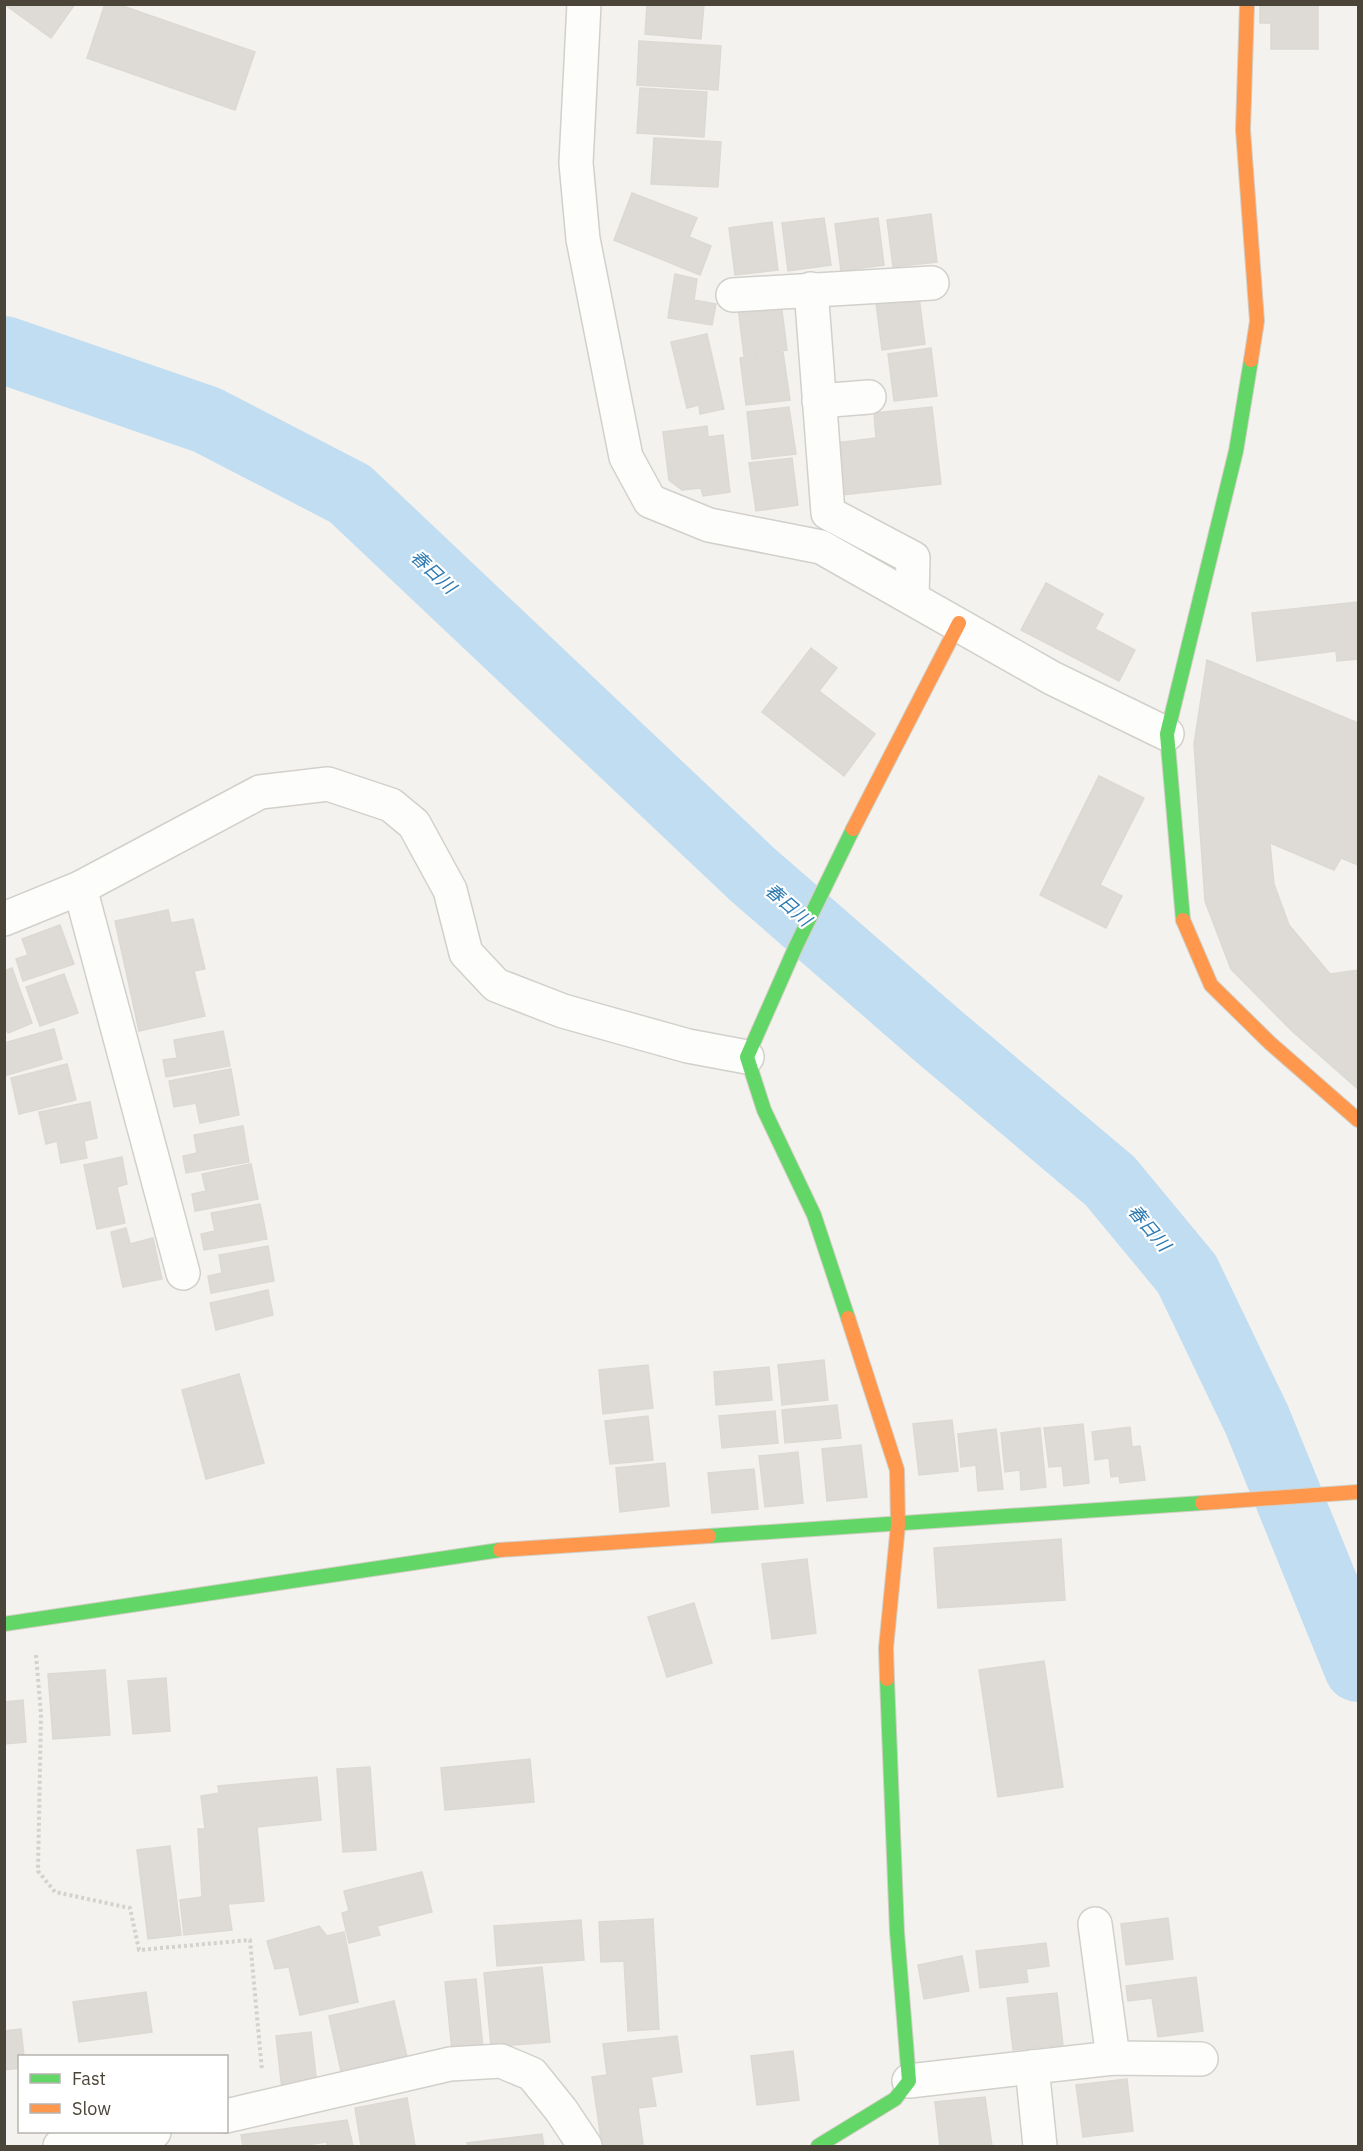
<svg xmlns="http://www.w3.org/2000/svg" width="1363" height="2151" font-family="'IBM Plex Sans','Noto Sans JP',sans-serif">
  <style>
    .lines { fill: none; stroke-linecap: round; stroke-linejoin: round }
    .river { stroke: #c0ddf1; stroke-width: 68 }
    .building { fill: #dedbd6; stroke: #dcd9d4; stroke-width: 1.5 }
    .street-casing { stroke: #d2d0cb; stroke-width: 36 }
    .fast-casing { stroke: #d3cfc5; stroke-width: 16 }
    .slow-casing { stroke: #d3cfc5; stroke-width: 16 }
    .path { stroke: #d3d2cc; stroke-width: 4; stroke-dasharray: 3 3; stroke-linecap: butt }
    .street { stroke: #fdfdfc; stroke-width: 33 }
    .fast { stroke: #63d668; stroke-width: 14 }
    .slow { stroke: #ff974d; stroke-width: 14 }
    .labels { text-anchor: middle; stroke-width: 4.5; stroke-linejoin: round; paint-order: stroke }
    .water-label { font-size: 18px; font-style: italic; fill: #2e7ab2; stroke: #fff }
  </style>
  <rect width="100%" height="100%" fill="#f4f2ee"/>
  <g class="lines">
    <path class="river" d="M4,350L207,420L350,494L753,875L937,1035L1110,1181L1187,1274L1257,1420L1358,1668"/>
  </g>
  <g class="building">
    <path d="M4,4H75L51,38Z"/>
    <path d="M105,4H117L255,52L235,110L87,58Z"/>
    <path d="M647,4H704L701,39L645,34Z"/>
    <path d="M1260,4H1318V49H1271V23H1260Z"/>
    <path d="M639,41L721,46L718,90L637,85Z"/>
    <path d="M640,88L707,92L704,137L637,133Z"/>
    <path d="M654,138L721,142L718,187L651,184Z"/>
    <path d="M632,193L697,218L689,237L711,246L700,275L614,240Z"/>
    <path d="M931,214L937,262L893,267L887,220Z"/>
    <path d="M824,218L831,265L788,271L782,223Z"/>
    <path d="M878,218L884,265L841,271L835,224Z"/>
    <path d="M772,222L778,270L735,275L729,228Z"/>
    <path d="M675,274L697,279L694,300L716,304L712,325L668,318Z"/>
    <path d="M919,297L925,344L882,350L876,303Z"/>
    <path d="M781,303L787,350L744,356L738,308Z"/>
    <path d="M707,334L724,409L700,414L699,405L687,408L671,342Z"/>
    <path d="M931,348L937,396L894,401L888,354Z"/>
    <path d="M783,352L790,400L746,405L740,358Z"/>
    <path d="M789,407L796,454L752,459L747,412Z"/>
    <path d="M932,407L941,484L842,495L836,443L876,438L874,413Z"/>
    <path d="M707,426L708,437L723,435L730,492L703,496L701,488L682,490L669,480L663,432Z"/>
    <path d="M792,458L798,505L756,511L749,463Z"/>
    <path d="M1046,583L1103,614L1095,629L1135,650L1119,681L1021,630Z"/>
    <path d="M1358,602V659L1337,661L1336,651L1257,661L1252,613Z"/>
    <path d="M811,648L837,668L819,691L875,734L844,776L762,712Z"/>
    <path d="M1207,660L1358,723V865L1341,858L1334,870L1270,843L1274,884L1289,925L1330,974L1358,970V1089L1292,1031L1231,969L1205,901L1194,744Z"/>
    <path d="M1099,776L1144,798L1100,885L1122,896L1106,928L1040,895Z"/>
    <path d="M168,910L171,923L193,919L205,969L194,971L205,1016L139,1031L115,921Z"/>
    <path d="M60,925L74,964L23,981L16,959L28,955L22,939Z"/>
    <path d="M12,968L32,1023L8,1033L4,1024V971Z"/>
    <path d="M64,974L78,1013L40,1026L26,987Z"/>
    <path d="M54,1029L62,1059L4,1076V1043Z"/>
    <path d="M223,1031L230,1066L166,1077L163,1060L177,1058L174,1040Z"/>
    <path d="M67,1064L76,1100L19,1114L11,1078Z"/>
    <path d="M231,1069L239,1115L200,1123L196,1103L174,1107L169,1081Z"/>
    <path d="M90,1102L97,1138L84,1141L87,1158L61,1163L57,1141L46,1144L39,1112Z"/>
    <path d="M243,1126L249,1162L186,1173L183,1156L197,1153L194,1135Z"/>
    <path d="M122,1157L127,1184L117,1187L125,1223L97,1229L84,1165Z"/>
    <path d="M251,1164L258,1199L195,1211L192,1194L206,1191L202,1174Z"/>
    <path d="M260,1204L267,1239L204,1250L201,1234L215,1231L211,1213Z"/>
    <path d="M126,1228L130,1244L153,1238L162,1279L123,1287L111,1232Z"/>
    <path d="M268,1246L274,1281L211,1293L208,1276L222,1273L219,1255Z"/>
    <path d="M268,1290L273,1315L216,1330L210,1303Z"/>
    <path d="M824,1360L828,1400L782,1405L778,1365Z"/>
    <path d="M648,1365L653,1408L603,1414L599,1370Z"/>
    <path d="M769,1367L772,1400L716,1405L714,1372Z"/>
    <path d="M239,1374L264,1463L206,1479L182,1390Z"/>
    <path d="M837,1405L841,1438L785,1443L782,1410Z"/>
    <path d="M775,1411L778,1443L722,1448L719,1416Z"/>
    <path d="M648,1416L653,1460L610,1464L605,1421Z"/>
    <path d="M952,1420L958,1471L919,1475L913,1424Z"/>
    <path d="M1083,1424L1089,1483L1064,1486L1062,1466L1049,1467L1044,1428Z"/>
    <path d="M1130,1427L1132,1447L1140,1446L1145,1480L1120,1483L1119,1476L1111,1477L1109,1458L1095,1460L1092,1432Z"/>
    <path d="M1040,1428L1046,1487L1021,1490L1020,1470L1005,1472L1001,1433Z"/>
    <path d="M996,1429L1003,1489L978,1491L976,1465L961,1467L958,1434Z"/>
    <path d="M861,1445L867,1497L827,1501L822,1449Z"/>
    <path d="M798,1452L803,1503L765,1507L759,1456Z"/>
    <path d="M665,1463L669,1506L620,1512L616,1468Z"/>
    <path d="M754,1469L758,1509L712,1513L708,1473Z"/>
    <path d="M1061,1539L1065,1600L938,1608L934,1548Z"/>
    <path d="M807,1559L816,1633L772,1639L762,1564Z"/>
    <path d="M694,1603L712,1663L667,1677L648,1617Z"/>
    <path d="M1044,1661L1063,1787L998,1797L979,1670Z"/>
    <path d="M105,1670L110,1735L53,1739L48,1674Z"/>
    <path d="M166,1678L170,1731L133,1734L128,1681Z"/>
    <path d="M23,1700L26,1742L4,1744V1702Z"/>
    <path d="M530,1759L534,1802L445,1810L441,1768Z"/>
    <path d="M370,1767L376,1850L343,1852L337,1769Z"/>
    <path d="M317,1777L321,1820L257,1827L264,1901L228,1904L232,1930L184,1935L180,1900L202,1897L198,1829H205L201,1796L219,1793L218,1786Z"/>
    <path d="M170,1846L181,1935L148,1939L137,1850Z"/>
    <path d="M422,1872L432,1912L377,1926L380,1935L349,1943L342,1913L349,1911L344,1891Z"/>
    <path d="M1168,1918L1173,1959L1126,1965L1121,1924Z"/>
    <path d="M653,1919L659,2029L628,2031L624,1961L601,1962L599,1922Z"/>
    <path d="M581,1920L584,1960L497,1966L494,1926Z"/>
    <path d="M319,1926L327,1936L344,1932L358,2002L300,2015L289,1967L275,1969L267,1941Z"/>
    <path d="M1046,1943L1049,1966L1026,1969L1028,1982L980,1988L976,1951Z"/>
    <path d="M962,1956L969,1991L924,1999L918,1965Z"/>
    <path d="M542,1967L550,2042L491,2047L484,1973Z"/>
    <path d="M1196,1977L1203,2031L1158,2037L1152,1998L1128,2001L1126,1986Z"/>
    <path d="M476,1979L483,2048L452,2051L445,1982Z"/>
    <path d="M146,1992L152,2032L79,2042L73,2002Z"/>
    <path d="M1057,1993L1063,2045L1013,2050L1007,1998Z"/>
    <path d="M394,2001L408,2061L342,2076L329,2016Z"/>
    <path d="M21,2029L24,2056H20V2068L4,2070V2031Z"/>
    <path d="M311,2032L317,2085L282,2090L276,2036Z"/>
    <path d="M677,2036L682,2072L651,2077L656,2106L638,2108L643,2144L602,2146L592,2077L607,2075L603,2044Z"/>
    <path d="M793,2051L799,2100L757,2105L751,2056Z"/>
    <path d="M1127,2079L1133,2131L1083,2137L1076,2085Z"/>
    <path d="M985,2097L992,2146H940L935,2102Z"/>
    <path d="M407,2098L415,2146H361L355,2108Z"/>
    <path d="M347,2120L353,2146H327V2142L297,2146H243L241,2135Z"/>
    <path d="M542,2134L544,2146H468L467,2143Z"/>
  </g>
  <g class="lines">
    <defs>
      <g id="street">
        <path d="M584,4L576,163L583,239L626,457L650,501L709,525L821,547L1052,678L1167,734"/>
        <path d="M811,289L828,513L913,558L912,597"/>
        <path d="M733,295L932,283"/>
        <path d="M819,401L869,397"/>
        <path d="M80,888L183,1273"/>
        <path d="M4,919L80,888L260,792L328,784L391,805L414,824L450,890L466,953L496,985L563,1011L688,1046L747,1057"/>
        <path d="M1095,1924L1113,2058"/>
        <path d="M1032,2067L1040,2146"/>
        <path d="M909,2081L1113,2058L1201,2059"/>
        <path d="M226,2116L450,2064L501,2061L532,2074L561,2110L585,2146"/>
        <path d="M60,2146L154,2132"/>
      </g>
      <g id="fast">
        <path d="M1183,920L1167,734L1236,451L1251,360"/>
        <path d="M848,1318L814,1215L764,1110L747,1057L796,946L853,829"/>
        <path d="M709,1536L1202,1503"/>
        <path d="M4,1624L500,1550"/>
        <path d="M818,2146L895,2099L909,2081L897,1932L887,1679"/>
      </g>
      <g id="slow">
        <path d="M1247,4L1243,130L1257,321L1251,360"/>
        <path d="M853,829L959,623"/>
        <path d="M1183,920L1211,985L1270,1043L1358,1120"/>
        <path d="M848,1318L897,1470L898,1525L886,1648L887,1679"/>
        <path d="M1202,1503L1358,1492"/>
        <path d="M500,1550L709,1536"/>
      </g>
    </defs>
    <use href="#street" class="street-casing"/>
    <use href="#fast" class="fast-casing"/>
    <use href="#slow" class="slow-casing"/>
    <path class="path" d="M36,1655L41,1714L38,1871L55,1892L130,1908L139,1950L250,1940L262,2071"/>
    <use href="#street" class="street"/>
    <use href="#fast" class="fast"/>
    <use href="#slow" class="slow"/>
  </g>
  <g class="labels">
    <g class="water-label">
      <text transform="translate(433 572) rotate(43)" y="6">春日川</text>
      <text transform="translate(788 905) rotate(41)" y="6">春日川</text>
      <text transform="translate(1149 1228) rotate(50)" y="6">春日川</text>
    </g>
  </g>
  <rect width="1363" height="2151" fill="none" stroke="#4b4439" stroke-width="12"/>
  <rect x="18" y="2055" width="210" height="78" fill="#ffffff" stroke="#b7b4b0" stroke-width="1.5"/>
  <rect x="30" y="2074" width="30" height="9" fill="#63d668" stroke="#b7b4b0" stroke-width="1.5"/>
  <text x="72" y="2085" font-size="18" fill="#4b4439">Fast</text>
  <rect x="30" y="2104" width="30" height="9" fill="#ff974d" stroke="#b7b4b0" stroke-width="1.5"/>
  <text x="72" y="2115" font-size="18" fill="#4b4439">Slow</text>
</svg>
